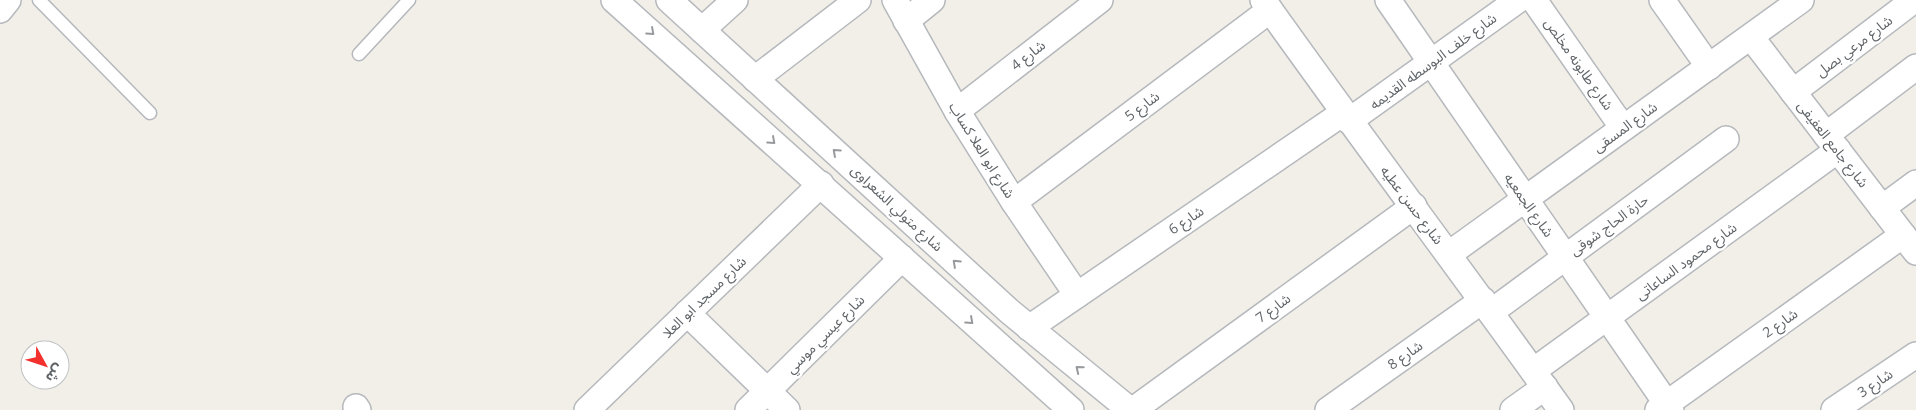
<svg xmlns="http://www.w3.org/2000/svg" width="1916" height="410" font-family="'Open Sans','Noto Sans Arabic',sans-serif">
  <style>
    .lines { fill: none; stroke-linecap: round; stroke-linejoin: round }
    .lane-casing { stroke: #b5b8bc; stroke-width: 15 }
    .street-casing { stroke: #b5b8bc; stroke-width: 28 }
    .lane { stroke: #fff; stroke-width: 12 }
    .street { stroke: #fff; stroke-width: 25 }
    .oneway { stroke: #979a9d }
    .labels { text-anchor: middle; stroke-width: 5; stroke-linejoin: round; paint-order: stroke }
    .street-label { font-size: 14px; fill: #5f6468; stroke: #fff }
  </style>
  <rect width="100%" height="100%" fill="#f1efe8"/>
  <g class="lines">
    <defs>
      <g id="lane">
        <path d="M39,0L150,113"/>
        <path d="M359,54L409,0"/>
      </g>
      <g id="street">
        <path d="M614,0L1071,410"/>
        <path d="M669,0L1009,311L1130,410"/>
        <path d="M895,0L957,111L1014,202L1077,295"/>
        <path d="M1263,0C1361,138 1463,273 1561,410"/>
        <path d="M1388,0L1671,410"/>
        <path d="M1534,0L1623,128"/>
        <path d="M1662,0L1709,67"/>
        <path d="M0,10L8,0"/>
        <path d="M906,21L932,0"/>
        <path d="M702,30L735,0"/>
        <path d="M1751,37L1916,252"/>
        <path d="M755,79L858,0"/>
        <path d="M1793,92L1914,0"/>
        <path d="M957,111L1100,0"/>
        <path d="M1349,121L1518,0"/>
        <path d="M1826,135L1916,67"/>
        <path d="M1014,202L1270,10"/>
        <path d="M1882,208L1916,183"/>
        <path d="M1449,254L1801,0"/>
        <path d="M1491,312L1726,139"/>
        <path d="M687,313L787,410"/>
        <path d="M1029,328L1343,113"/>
        <path d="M1533,371L1838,150"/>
        <path d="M356,407L358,410"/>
        <path d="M587,410L821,184"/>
        <path d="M748,410L902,258"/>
        <path d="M1133,410L1414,206"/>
        <path d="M1328,410L1483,300"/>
        <path d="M1513,410L1545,387"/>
        <path d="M1658,410L1903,235"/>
        <path d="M1834,410L1916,355"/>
      </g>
    </defs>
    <use href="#lane" class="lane-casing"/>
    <use href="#street" class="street-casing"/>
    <use href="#lane" class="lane"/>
    <use href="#street" class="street"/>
  </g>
  <defs><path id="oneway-chevron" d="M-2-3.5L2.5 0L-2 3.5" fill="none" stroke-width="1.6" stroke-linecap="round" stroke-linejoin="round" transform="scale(1.25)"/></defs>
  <g class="oneway">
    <use href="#oneway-chevron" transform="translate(651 32) rotate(42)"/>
    <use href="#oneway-chevron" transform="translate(772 141) rotate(42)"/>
    <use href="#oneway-chevron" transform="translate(836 152) rotate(-138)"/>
    <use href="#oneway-chevron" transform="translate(956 263) rotate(-137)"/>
    <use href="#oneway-chevron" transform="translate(970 321) rotate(42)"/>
    <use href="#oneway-chevron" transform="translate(1079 369) rotate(-141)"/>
  </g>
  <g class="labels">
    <g class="street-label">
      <text transform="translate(1854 46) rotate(-37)" y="5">شارع مرعي بصل</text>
      <text transform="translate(1028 55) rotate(-38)" y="5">شارع 4</text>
      <text transform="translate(1433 61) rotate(-36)" y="5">شارع خلف البوسطه القديمه</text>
      <text transform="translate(1579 64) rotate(55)" y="5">شارع طابونه مخلص</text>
      <text transform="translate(1142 106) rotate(-37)" y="5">شارع 5</text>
      <text transform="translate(1625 127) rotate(-36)" y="5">شارع المسقى</text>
      <text transform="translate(1833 144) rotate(52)" y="5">شارع جامع العفيفى</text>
      <text transform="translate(982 150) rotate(58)" y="5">شارع ابو العلا كساب</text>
      <text transform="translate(1412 205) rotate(53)" y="5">شارع حسن عطيه</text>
      <text transform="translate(1529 205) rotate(55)" y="5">شارع الجمعيه</text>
      <text transform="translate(897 208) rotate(43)" y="5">شارع متولي الشعراوى</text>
      <text transform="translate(1186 220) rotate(-34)" y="5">شارع 6</text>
      <text transform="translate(1609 225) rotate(-36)" y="5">حارة الحاج شوقى</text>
      <text transform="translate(1686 261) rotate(-36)" y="5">شارع محمود الساعاتى</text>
      <text transform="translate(704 297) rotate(-44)" y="5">شارع مسجد ابو العلا</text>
      <text transform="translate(1273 308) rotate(-36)" y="5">شارع 7</text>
      <text transform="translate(1780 323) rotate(-35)" y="5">شارع 2</text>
      <text transform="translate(825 334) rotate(-45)" y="5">شارع عيسي موسي</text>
      <text transform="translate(1405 355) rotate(-35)" y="5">شارع 8</text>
      <text transform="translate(1875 383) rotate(-34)" y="5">شارع 3</text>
    </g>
  </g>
  <g transform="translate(45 365) rotate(130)"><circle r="24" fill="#ffffff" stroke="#bfc1c3"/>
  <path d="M0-4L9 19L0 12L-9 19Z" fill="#f2302d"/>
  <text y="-8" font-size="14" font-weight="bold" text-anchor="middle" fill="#5f6468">ش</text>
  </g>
</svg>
